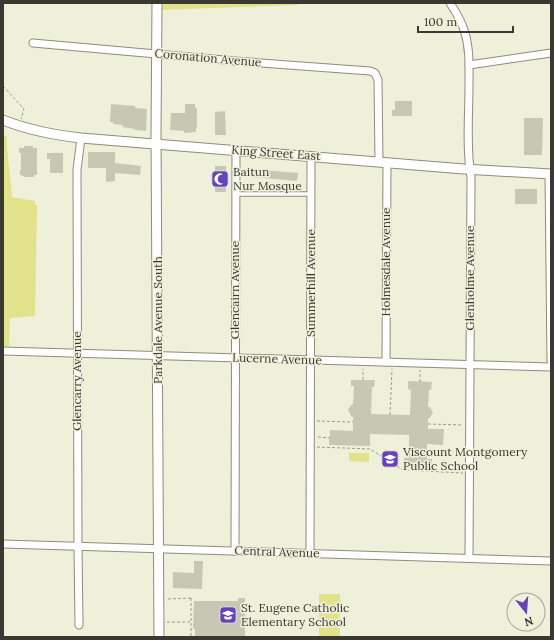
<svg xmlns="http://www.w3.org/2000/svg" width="554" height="640" font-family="Lora,serif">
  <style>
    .green { fill: #e1e289 }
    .building { fill: #c7c8b4 }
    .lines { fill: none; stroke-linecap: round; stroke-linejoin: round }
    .lane-casing { stroke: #8c8d7a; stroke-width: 5.5 }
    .street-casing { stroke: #8c8d7a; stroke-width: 9 }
    .secondary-casing { stroke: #8c8d7a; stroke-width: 11 }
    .path { stroke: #9b9c8c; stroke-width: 1; stroke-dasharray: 3 2; stroke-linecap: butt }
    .lane { stroke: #fff; stroke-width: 3.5 }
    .street { stroke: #fff; stroke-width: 7 }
    .secondary { stroke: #fff; stroke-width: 9 }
    .labels { text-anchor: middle; stroke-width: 3; stroke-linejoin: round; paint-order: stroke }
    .street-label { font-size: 12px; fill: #393931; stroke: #eef0da }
    .poi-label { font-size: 12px; fill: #393931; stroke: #eef0da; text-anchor: start }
  </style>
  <rect width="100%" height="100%" fill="#eef0da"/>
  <g class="green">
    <path d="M156,3H297L298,5L156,10Z"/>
    <path d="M3,135L7,137V148L12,197L35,201V205H37L35,316L10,318L9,346H3Z"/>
    <path d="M349,453H369V462L349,461Z"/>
    <rect x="319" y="594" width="21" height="43"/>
  </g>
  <g class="building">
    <path d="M395,101H412V116H392V110H395Z"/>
    <path d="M111,104L135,106V108L147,109L146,131L135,130V129L122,127L123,125L113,124V122H110Z"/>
    <path d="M185,104H195V108H197V128H196V132L184,133V131L170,130L171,113H185Z"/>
    <path d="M225,111L226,135H215V112Z"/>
    <path d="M524,118H543L542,155H524Z"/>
    <path d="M24,146H33V148H37V175H34V177H24V176L20,175V170H21V153H19V148H24Z"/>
    <path d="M88,152H115V163L141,166L140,175L115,173V181L106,182V168H88Z"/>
    <path d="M47,153H63V173H50V159H47Z"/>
    <rect x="215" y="166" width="11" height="26"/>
    <path d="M251,169L298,173L297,181L250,177Z"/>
    <rect x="515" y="189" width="22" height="15"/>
    <path d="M351,380H375L374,387H372L371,414L410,415L411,390L408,389V381L432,382L431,390H429L428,407H430L433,413L429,419L428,418V429H444L443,445L427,444V459H432V467L404,466V458H409V435L370,434V446L329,445L330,430L353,431V417L351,416L348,410L352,404H353L354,386H351Z"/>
    <path d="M194,561H203L202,589L173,588V572L194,573Z"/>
    <path d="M238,598H245V637H195V629H193L194,601H238Z"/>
  </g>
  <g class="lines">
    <defs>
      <path id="lane" d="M236,194H311"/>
      <g id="street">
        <path d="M450,3C456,12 462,22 465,33C470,50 469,68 469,85C469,115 466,147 471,177L469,558"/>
        <path d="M33,43L235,61L370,71L375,73L378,80L379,162"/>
        <path d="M469,65L551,53"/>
        <path d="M549,174L551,361"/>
        <path d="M3,351L551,367"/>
        <path d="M386,362L387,162"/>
        <path d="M3,544L551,561"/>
        <path d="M235,551L236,150"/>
        <path d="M310,553L311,156"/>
        <path d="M79,625L78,547L77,170L81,138"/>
      </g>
      <g id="secondary">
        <path d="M157,3L156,135L159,637"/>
        <path d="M3,120C28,130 54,135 81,138L464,169L551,174"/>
      </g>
    </defs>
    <use href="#lane" class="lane-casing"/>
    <use href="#street" class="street-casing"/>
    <use href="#secondary" class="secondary-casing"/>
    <g class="path">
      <path d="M3,86L24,109L21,119"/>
      <path d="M363,380V369"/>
      <path d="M420,382V370"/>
      <path d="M390,415L392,369"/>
      <path d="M317,421L353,422"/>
      <path d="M428,424L463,425"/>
      <path d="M318,437L330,438"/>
      <path d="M317,447L370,449L403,470L463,473"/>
      <path d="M191,598V637"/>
      <path d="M168,599L192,598"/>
      <path d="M167,622H190"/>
    </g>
    <use href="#lane" class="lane"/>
    <use href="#street" class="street"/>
    <use href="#secondary" class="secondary"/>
  </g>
  <defs>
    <symbol id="mosque-square" viewBox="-11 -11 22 22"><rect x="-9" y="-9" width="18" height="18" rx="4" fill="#6543bc" stroke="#eef0da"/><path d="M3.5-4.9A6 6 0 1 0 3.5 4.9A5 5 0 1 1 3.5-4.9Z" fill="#fff"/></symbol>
    <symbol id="school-square" viewBox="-11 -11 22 22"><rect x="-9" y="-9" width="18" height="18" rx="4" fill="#6543bc" stroke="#eef0da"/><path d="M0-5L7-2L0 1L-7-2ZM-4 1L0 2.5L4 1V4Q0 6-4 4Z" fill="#fff"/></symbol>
  </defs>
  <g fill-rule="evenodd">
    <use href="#mosque-square" x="210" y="169" width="20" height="20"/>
    <use href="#school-square" x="380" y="449" width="20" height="20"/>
    <use href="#school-square" x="218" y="605" width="20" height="20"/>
  </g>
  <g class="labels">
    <g class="street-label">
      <text transform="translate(208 58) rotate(5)" y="4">Coronation Avenue</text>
      <text transform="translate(276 153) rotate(4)" y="4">King Street East</text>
      <text transform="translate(386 262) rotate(-90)" y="4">Holmesdale Avenue</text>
      <text transform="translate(470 278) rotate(-90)" y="4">Glenholme Avenue</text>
      <text transform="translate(311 283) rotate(-90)" y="4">Summerhill Avenue</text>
      <text transform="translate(235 290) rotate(-90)" y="4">Glencairn Avenue</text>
      <text transform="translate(158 320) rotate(-90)" y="4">Parkdale Avenue South</text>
      <text transform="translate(277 359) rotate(2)" y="4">Lucerne Avenue</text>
      <text transform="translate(77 381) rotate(-90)" y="4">Glencarry Avenue</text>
      <text transform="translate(277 552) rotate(2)" y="4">Central Avenue</text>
    </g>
    <g class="poi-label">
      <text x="233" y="176">Baitun<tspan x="233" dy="14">Nur Mosque</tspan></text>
      <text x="403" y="456">Viscount Montgomery<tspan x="403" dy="14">Public School</tspan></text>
      <text x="241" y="612">St. Eugene Catholic<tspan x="241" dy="14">Elementary School</tspan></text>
    </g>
  </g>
  <rect width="554" height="640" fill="none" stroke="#393931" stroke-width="8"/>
  <g transform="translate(526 612) rotate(163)"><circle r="19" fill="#eef0da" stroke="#a6a796"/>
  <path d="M0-3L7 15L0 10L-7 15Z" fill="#6543bc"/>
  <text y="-6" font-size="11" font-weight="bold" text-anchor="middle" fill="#393931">N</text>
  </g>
  <path d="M418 26v6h95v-6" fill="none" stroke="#393931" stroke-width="2"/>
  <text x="424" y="26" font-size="12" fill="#393931" stroke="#eef0da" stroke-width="3" paint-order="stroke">100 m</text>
</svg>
